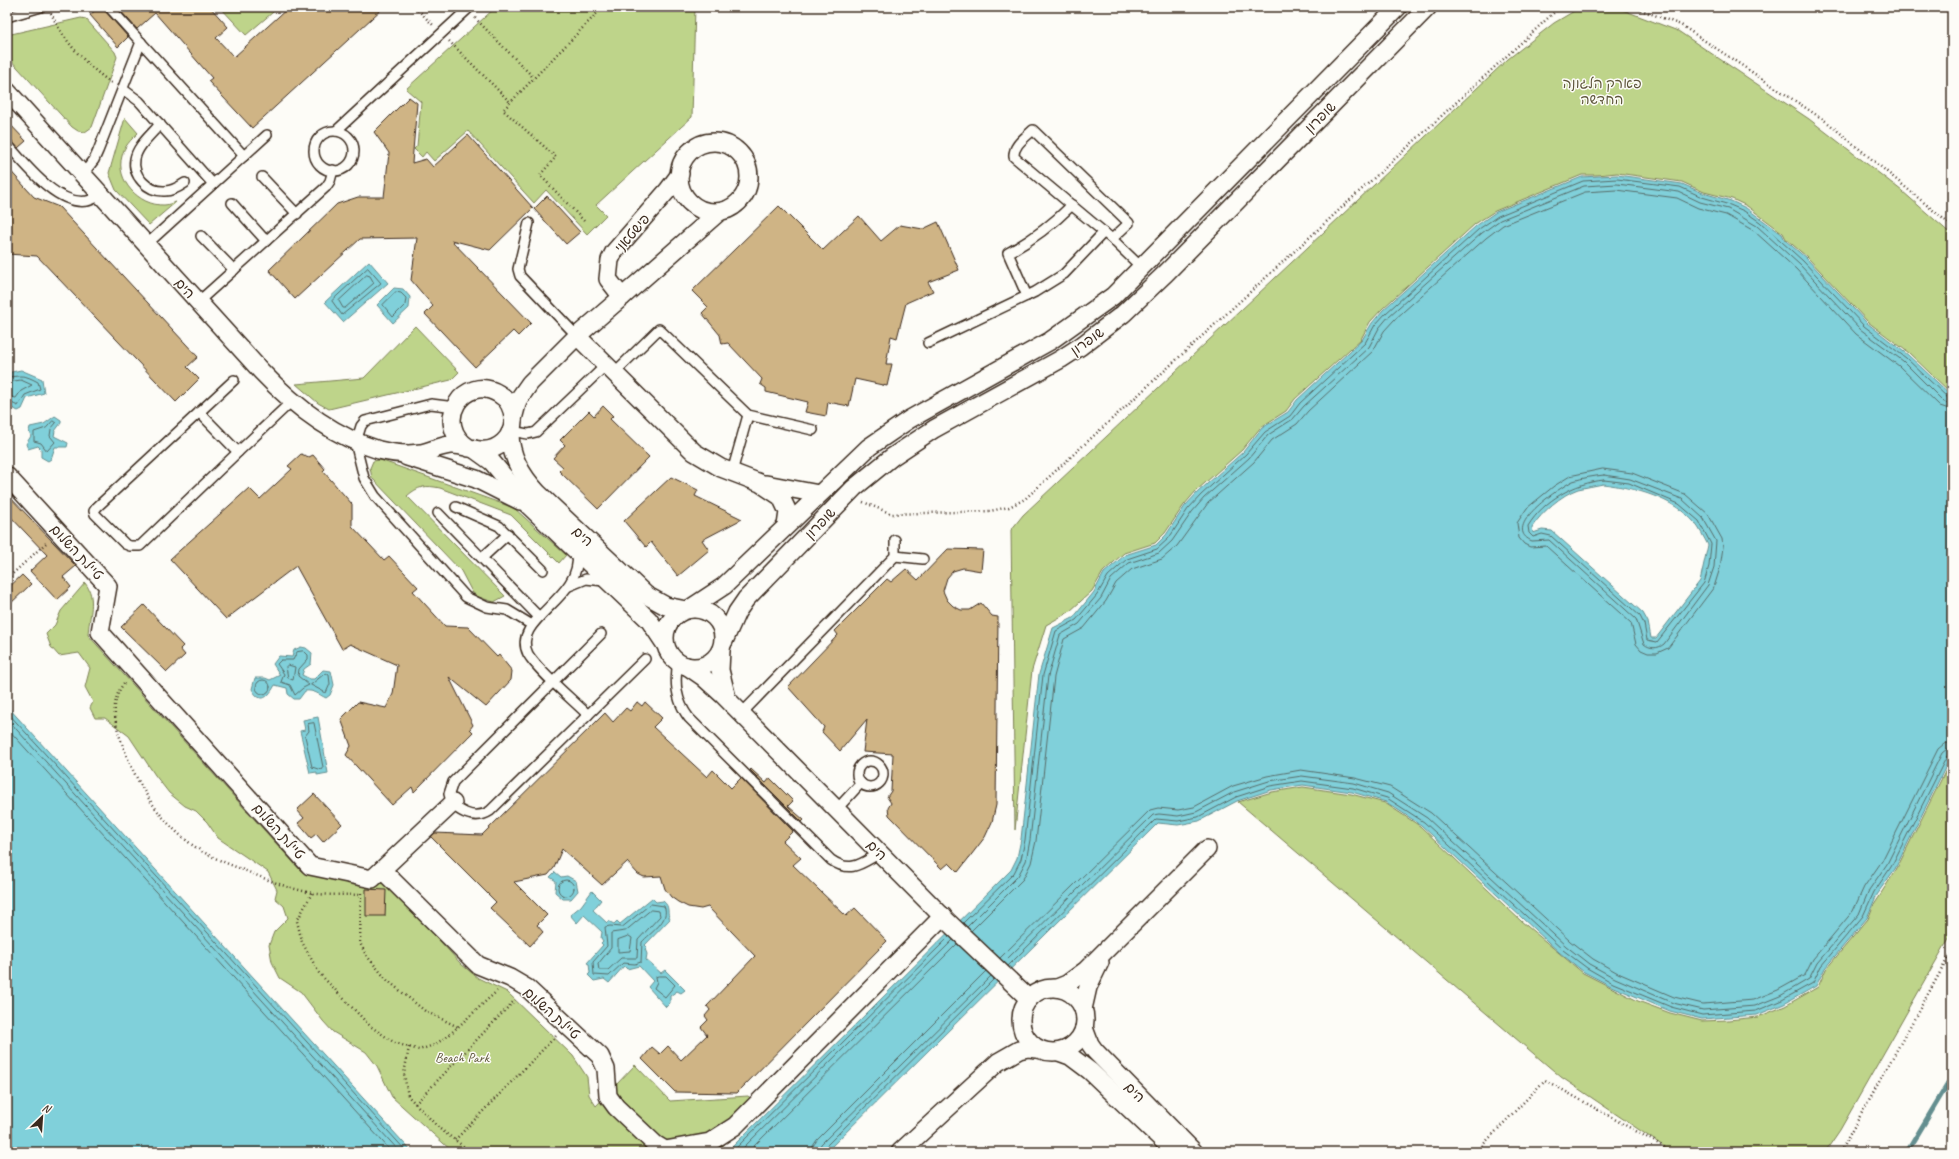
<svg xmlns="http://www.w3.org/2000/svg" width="1959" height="1159" font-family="Caveat,'Playpen Sans Hebrew',sans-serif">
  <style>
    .green { fill: #bed48a; stroke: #7c7f54 }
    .water { fill: #80d0da; stroke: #648e8f; fill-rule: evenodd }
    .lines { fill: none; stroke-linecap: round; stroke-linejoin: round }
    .shore { stroke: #576c69; stroke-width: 1 }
    .stream { stroke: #648e8f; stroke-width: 5 }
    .building { fill: #cfb485; stroke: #3b2a1e }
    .lane-casing { stroke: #3b2a1e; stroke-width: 12 }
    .street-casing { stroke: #3b2a1e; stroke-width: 20 }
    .path { stroke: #3b2a1e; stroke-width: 2.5; stroke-dasharray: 1 3; stroke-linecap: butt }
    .lane { stroke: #fdfcf7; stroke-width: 9 }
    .street { stroke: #fdfcf7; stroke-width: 17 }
    .labels { text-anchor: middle; stroke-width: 3; stroke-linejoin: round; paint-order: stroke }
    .park-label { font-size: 14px; fill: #5c5439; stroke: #fdfcf7 }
    .street-label { font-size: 14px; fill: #3b2a1e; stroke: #fdfcf7 }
  </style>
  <rect width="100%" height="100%" fill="#fdfcf7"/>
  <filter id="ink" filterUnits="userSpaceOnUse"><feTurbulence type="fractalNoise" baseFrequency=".025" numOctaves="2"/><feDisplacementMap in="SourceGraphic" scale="8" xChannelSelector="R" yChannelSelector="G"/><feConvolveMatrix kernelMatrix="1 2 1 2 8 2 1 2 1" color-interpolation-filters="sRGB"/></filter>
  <g filter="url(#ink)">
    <g class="green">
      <path d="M220,7H279L246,35Z"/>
      <path d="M496,7H695L692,117L596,205L606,215L587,234L546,190L534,203L468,131L434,161L426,152L422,157L414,149L417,146L421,102L406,89Z"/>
      <path d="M1581,7H1615L1678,31L1809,119L1902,191L1952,235V394L1909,353L1868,322L1807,257L1786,239L1783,233L1747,206L1732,199L1704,192L1682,182L1617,173L1597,175H1582L1495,211L1475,224L1382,309L1370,322L1361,339L1295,399L1286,411L1261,427L1242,450L1196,491L1184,505L1165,533L1155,543L1124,553L1103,572L1092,591L1069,612L1046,625L1032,670L1015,830L1011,530L1023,515L1508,59L1554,23Z"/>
      <path d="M81,18L86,19L115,52L117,57L92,127L85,132L78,131L72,127L7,56V35Z"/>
      <path d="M125,118L138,133C131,140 124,146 122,156C115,180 139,206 164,205C168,205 172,203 176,202L149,225L116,190L109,173Z"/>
      <path d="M415,326L459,372L451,380L329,409L318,403L296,384L364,378Z"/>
      <path d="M380,460L514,508L566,555L559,563L511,515L440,488C426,485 418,486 407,496L505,596L494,602L478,597L472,592L461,571L372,478L370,468L373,461Z"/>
      <path d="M85,583C97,598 89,616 88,635L301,871L386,882L461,964L478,978L507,992L573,1056L587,1077L589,1095L596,1106L635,1065L670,1101L748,1096L764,1109L716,1152H453L392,1097L377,1066L366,1052L333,1032L323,1021L301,992L280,978L272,962L269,945L274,932L288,918L284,906L275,898L277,890L268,872L218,838L207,822L196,811L185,806L169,793L155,775L129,736L105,718H95L90,708L93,702L85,687L90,668L79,653L59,656L51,647L46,634L55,625L61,611Z"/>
      <path d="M1952,758V933L1840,1130L1825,1152H1672L1561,1077L1238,802L1272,792L1303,787L1351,794L1385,803L1420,826L1521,921L1583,973L1638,1001L1670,1013L1702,1021L1728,1020L1758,1017L1785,1006L1818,987L1826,969L1868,919L1874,904L1896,870Z"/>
    </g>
    <g class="water">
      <path d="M1617,175L1682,184L1703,193L1731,201L1746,208L1782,234L1785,240L1806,258L1867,323L1908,355L1952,396V754L1895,869L1877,894L1867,918L1825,968L1816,986L1784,1004L1757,1015L1702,1019L1670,1011L1611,986L1584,972L1560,953L1421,825L1386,802L1352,792L1303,785L1271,790L1237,801L1199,821L1178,825L1158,823L826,1152H727L1011,870L1017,858L1021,839L1039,674L1053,628L1073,618L1094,592L1104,573L1125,555L1156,545L1166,535L1185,506L1198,492L1243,452L1262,428L1288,412L1297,400L1362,340L1372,323L1383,310L1476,226L1496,212L1582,177ZM1603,484C1636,488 1673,498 1695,523C1700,529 1704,538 1708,545L1700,581L1656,638H1651L1648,622L1643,613L1552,531L1542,530L1533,533L1532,527C1542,512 1561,495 1578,489C1586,487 1595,486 1603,484Z"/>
      <path d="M369,261L388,283L343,322L325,302Z"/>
      <path d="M394,288L403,289L410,297L409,308L393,323L377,305Z"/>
      <path d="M21,370L42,379L44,393L27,398L22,409L18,411L7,405V373Z"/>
      <path d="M55,416L61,420V423L55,431L54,436L68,443L67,447H55L51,459L48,461L41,457V449L38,446L28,449L26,444L31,436L29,431L30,427L44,424Z"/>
      <path d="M301,647L306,648L312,653L311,664L304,669L302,675L310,679H314L323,670L331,671L334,685L330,695L326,698C318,694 314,690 305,691L299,699H294L288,694L287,688L275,685C269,696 261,706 252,689L255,678H265L270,680L280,675L273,664L279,656L292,657L294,650Z"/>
      <path d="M7,706L412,1152H7Z"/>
      <path d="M318,717L328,773L317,775V772L310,773L300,731L305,730L303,720Z"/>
      <path d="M555,872L561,877L567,876L576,881L578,891L571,899H563L555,892L556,881L550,877Z"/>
      <path d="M592,891L601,900L593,910L607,923L608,921L614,924L617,921L620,924L652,898L656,902L663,901C671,907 666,913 670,919L645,945L647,947L645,949L647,954L646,960L661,973L665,970L685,990L681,993L677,991L670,996V1003L666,1007L648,987L653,981L639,966L627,969L624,966L609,983L604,979L594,981L588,975L590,973L589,964L587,963L603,945L601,943L603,941L601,938L602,932L584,915L577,923L570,915L581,906Z"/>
    </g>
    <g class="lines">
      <g class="shore">
        <path d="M368,268L381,283L342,315L332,301Z"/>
        <path d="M367,275L370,276L374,283L345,308H343L339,301Z"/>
        <path d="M396,292L401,293L406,298L405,305L393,317L383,305Z"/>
        <path d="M7,377C23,376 23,374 38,382L40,389L25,395L18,406L7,401"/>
        <path d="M7,382L21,380L32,385L21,391L16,398L7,396"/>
        <path d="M53,421L56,423L51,429L50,436L55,442L47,451L41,443L34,441V432L46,428Z"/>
        <path d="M1603,469L1632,473L1685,494L1708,514L1722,539L1723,547L1720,568L1714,587L1668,648L1657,653H1648L1641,650L1636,644L1631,623L1546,546L1530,547L1524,544L1519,538L1517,523L1527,508L1554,486L1570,476Z"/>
        <path d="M1604,475L1630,479L1682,499L1703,518L1716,541L1714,567L1708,585L1664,644C1658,649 1650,649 1644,644L1636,619L1549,540L1532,541C1499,527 1561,487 1573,481C1582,478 1595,476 1604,475Z"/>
        <path d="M1604,480L1629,483L1679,504L1699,521L1711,544L1709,566L1704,583L1657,642L1647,640L1644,624L1640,616L1551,536L1542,534L1533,537L1529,533L1528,526C1544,500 1574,483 1604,480Z"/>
        <path d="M304,651L308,655V659L299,669L298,676L309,685L303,688L295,695L290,685L281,682L284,674L277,664L281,660H293L297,652Z"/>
        <path d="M288,665L295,667L293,680L288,678L286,667Z"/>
        <path d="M326,673L329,675L330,684L326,693L311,685Z"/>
        <circle cx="263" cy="687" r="7"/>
        <path d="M7,712L407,1152"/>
        <path d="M7,719L400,1152"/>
        <path d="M314,723L323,767L321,770L312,767L305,736L309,731L308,724Z"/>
        <path d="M7,728L392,1152"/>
        <circle cx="566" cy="888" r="8"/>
        <path d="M651,904L664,906C671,920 650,933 642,942L641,962L635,964L623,963L609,976L594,975L593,962L607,946L605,927L610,926L622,927Z"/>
        <path d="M651,910L659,911L660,916L638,940L637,958H621L608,970H599L598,964L611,948V933L625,931Z"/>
        <path d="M963,923L1014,873L1021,859L1025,840L1043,675L1056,631L1076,620L1097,595L1108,576L1127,559L1157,549L1169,538L1188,509L1201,495L1246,454L1265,432L1290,416L1300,403L1365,343L1375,325L1386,313L1479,229L1498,216L1583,181L1617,179L1680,187L1702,197L1730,205L1744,211L1760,222L1803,261L1864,326L1906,358L1948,398L1952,399"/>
        <path d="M967,927L1018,876L1026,861L1030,840L1048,676L1060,635L1079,624L1101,598L1111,579L1129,563L1159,553L1172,541L1192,512L1204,498L1249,458L1268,435L1293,419L1304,406L1369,347L1379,328L1389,316L1482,233L1500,220L1584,186L1617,184L1679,192L1700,202L1728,209L1757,226L1800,265L1860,329L1903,361L1944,402L1952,404"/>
        <path d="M971,931L1023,879L1031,863L1036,841L1054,677L1064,639L1084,628L1106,601L1116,583L1132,569L1162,559L1177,546L1208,503L1254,462L1272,440L1297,424L1308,411L1373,351L1384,331L1394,320L1486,238L1503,225L1585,192L1616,190L1677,198L1698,208L1726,215L1754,231L1796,269L1856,334L1899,366L1940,406L1952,410"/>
        <path d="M629,936L632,938L630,951L618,952V940Z"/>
        <path d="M1000,958L1150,810L1158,808L1178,810L1194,807L1233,786L1267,776L1301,770L1355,778L1390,787L1431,813L1570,941L1593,959L1618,973L1674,997L1703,1004L1753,1000L1778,990L1805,975L1813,959L1853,911L1864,887L1882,861L1938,749L1944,744L1952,742"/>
        <path d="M1004,962L1153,815L1159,814L1178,816L1196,812L1234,792L1269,781L1302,776L1354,783L1388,793L1427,818L1566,946L1589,964L1615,978L1673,1003L1703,1010L1755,1006L1780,996L1809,979L1817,963L1859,914L1869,890L1887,864L1942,753L1947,749L1952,748"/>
        <path d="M1008,966L1156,819L1178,821L1198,817L1236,797L1270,786L1302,781L1353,788L1387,798L1424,822L1563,950L1587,968L1613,983L1671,1007L1702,1015L1756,1011L1782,1000L1813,983L1821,966L1863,916L1874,892L1891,867L1947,756L1952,753"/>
        <path d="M659,976H666L675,985L665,997L654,988L657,982L656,977Z"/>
        <path d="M732,1152L949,937"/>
        <path d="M739,1152L953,940"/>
        <path d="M748,1152L957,944"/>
        <path d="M812,1152L813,1146L817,1140L986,971"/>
        <path d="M818,1152L821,1144L991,976"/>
        <path d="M823,1152L825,1147L994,979"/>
      </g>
      <path class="stream" d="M1907,1152L1952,1077"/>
    </g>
    <g class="building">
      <path d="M99,7H103L105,11L128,37L118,47L90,15Z"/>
      <path d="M117,7H210L228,27L216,38L234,57L289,7H384L252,128L208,81L212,78L155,13L137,29Z"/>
      <path d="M409,97L417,103L412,163L426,159L433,167L468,135L533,208L490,250L451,240L531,323L518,336L513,331L475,367L425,314L433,306L411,280L417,238L360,239L295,299L269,270L337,204L358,197H384L389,153L374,132Z"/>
      <path d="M7,121L26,141L18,148L11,140L7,138Z"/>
      <path d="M7,167L34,197L59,207L198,357L187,367L199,379L176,402L37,256L7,254Z"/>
      <path d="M547,196L580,232L566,244L534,209Z"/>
      <path d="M779,206L823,250L859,216L881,241L900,225L923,229L938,222L959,270L928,282L933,291L906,303L897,338L891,336L886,364H892L887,386L855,379L849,406L828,402L826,416L805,412L808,402L766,392V388L760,384L762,379L728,343L722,344L720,335L702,313L708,307L692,291Z"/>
      <path d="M603,406L613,416L610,419L649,457L598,509L559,471L563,467L553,458L565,445L560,440L589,411L594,416Z"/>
      <path d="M301,454L309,457L313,455L325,469L323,471L352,504V526L384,560L389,556L418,587L413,591L445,626L468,627L497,657L499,655L512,671L511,680L486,707L449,677L473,725L470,729L473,732L414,792L412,787L392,805L346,755L351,746L341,719L358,702L386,708L393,694L397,665L350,644L342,649L296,566L226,619L170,559L249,488L260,499L292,469L288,466Z"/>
      <path d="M671,477L698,490L695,496L742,519L702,540L709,550L678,576L651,542L646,547L624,521Z"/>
      <path d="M7,494L76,566L63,577L71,587L57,600L30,571L47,555L7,513Z"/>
      <path d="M948,549L983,550L981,571L963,568L953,571L947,578L943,591L947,600L953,606L961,610H970L981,603L992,616L998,617L996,805L992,822L985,837L958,872L949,863L942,869L889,815L888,808L891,803L887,797L891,791L893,754L863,752L867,719L840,751L822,732L824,727L788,687L838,635L835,631L887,579L891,582L906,569L918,580Z"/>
      <path d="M22,575L31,584L7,607V589Z"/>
      <path d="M144,605L183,646L180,649L185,655L167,672L121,627Z"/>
      <path d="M637,702L642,706L645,702L662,718L653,727L707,777L713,770L731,788L741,778L793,831L783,841L801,858L793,865L846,916L855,908L887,941L737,1093L675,1092L642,1059L652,1047L660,1054L668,1046L681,1060L707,1035L701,1027L708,1020L705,1016L710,1010L707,1006L755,956L708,907L701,909L688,907L678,902L671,897L665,889L661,876L644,877L638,874L627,862L602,885L562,849L554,868L548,875L514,882L547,915L537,925L543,932L530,946L490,908L496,902L431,837L435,833L482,835L605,713L613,722L626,708L630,711Z"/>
      <path d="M751,769L766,783L770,778L793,801L788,806L804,820L802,822L750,770Z"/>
      <path d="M314,794L342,824L323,842L316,834L311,838L298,823L304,818L297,810Z"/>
      <path d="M366,889L386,890L385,916H366Z"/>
    </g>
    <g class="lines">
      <defs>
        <g id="lane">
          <path d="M109,7L244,156"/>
          <path d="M7,17L41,7"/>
          <path d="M124,90L139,101L213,184"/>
          <path d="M160,124C152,134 137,146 135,159C132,176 148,192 165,191C172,191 179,187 185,183"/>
          <path d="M336,131L470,7"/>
          <circle cx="334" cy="151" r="20"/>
          <path d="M7,144C25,164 57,206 87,201C92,200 97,197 102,195"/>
          <path d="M83,174L94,160L98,151L141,42"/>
          <path d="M262,177L297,214"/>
          <path d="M232,203L266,241"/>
          <path d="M529,223L518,269L520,276L577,336"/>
          <path d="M201,236L234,270"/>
          <path d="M1112,239L1129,223L1033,130C1025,138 1013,145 1014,157L1112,239L1141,267"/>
          <path d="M146,245L267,135"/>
          <path d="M1027,296L1008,253C1032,240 1052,225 1072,205"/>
          <path d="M198,302L326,187L330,181L333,170"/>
          <path d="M928,343L1035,292L1064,274L1104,232"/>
          <path d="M614,373L659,329L748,415L813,430"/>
          <path d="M455,407L431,404L365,421L361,426L356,442L357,450L364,478L375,496L466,597L487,607L507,610L532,625"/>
          <path d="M199,412L238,452L140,546H130L125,544L95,514L94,511L97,507L234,380"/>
          <path d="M511,431L528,434L536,432L606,365"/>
          <path d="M238,452L292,401"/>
          <path d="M732,472L748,415"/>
          <path d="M456,507L499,526L543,570"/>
          <path d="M438,513L539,617"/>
          <path d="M577,553C584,599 510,619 528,654C538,671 573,700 588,715"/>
          <path d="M895,556L923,559"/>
          <path d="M482,558L508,534"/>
          <path d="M569,586L586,579L604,581"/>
          <path d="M601,634L453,782L449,794C453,812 475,821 490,811L645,659"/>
          <path d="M678,662C674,683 676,701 689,718L831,860C851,874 862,863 880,853"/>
          <path d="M742,713L895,556V540"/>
          <circle cx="870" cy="774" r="13"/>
          <path d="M837,809L861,783"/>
        </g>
        <g id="street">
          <path d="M7,91L261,371C294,406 332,436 379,450C391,453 407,455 421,453C431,451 440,446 450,445C461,444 469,449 480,450C498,452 514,437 513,419C513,409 508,399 499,394C464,372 431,424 469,448"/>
          <circle cx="714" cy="177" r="35"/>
          <path d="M680,174L668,190L614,252L610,260L608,279L622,297L719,212"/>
          <path d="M577,336L694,452L721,468L760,483L781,497L788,512L786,526"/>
          <path d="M513,419L518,400L530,383L577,336L622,297"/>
          <path d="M510,433C510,457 522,476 538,493L646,595L666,606L686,610"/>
          <path d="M474,449L492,462L528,505L649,620L665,644"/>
          <path d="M407,457L476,479L520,501"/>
          <path d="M7,476L108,586L100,632L310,866L372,879L453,803"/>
          <path d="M766,484L819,494"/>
          <circle cx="694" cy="638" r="29"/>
          <path d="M689,609L724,586L869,447L910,419L1050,341L1113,296L1398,7"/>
          <path d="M724,641L737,612L746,599L854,488L892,457L934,429L1061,359L1081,346L1123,314L1166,273L1428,7"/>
          <path d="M721,650L720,670L727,698"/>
          <path d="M687,666L703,677L723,695L948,922L1029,999"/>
          <path d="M382,870L478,965L510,978L527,988L600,1056L606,1069L608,1096L616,1107L655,1144L665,1150L710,1142L735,1126L943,916"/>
          <circle cx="1053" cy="1020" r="32"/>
          <path d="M1057,988L1067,984L1086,970L1207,849"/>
          <path d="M1083,1009L1088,987L1100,962"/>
          <path d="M1084,1028L1090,1044L1095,1051L1194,1152"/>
          <path d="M1059,1052L1070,1056L1090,1071L1175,1152"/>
          <path d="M900,1152L998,1062L1019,1050L1028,1048L1037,1049"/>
        </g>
      </defs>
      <use href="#lane" class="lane-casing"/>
      <use href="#street" class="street-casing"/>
      <g class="path">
        <path d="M415,7L433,25"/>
        <path d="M1633,7L1681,25L1827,122L1952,226"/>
        <path d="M51,13C64,42 87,66 113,84"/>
        <path d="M475,18L534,78"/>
        <path d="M449,41L510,102"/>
        <path d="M584,221L540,175L556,157L503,110L603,7"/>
        <path d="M863,502L892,514L990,511L1009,507L1025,499L1560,7"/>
        <path d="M7,579L46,543"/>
        <path d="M124,683C109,703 115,724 123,746C136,782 156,816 186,840C205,856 229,864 251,873C270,881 291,889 312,893C327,896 344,894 360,895"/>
        <path d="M312,893L297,921L302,942L319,973L370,1026L395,1043L419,1050L434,1045L448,1036L497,991"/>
        <path d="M361,893L360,943L366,955L387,980L425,1011L458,1027"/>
        <path d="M409,1047L404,1074L408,1096L440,1129L463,1146L467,1152"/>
        <path d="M415,1104L515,1000"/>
        <path d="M455,1140L556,1036"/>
        <path d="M1476,1152L1545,1080L1673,1152"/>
        <path d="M1840,1152L1952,951"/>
      </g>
      <use href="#lane" class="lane"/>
      <use href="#street" class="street"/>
    </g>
  </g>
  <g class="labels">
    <g class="park-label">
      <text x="1602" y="88">פארק הלגונה<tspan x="1602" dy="16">החדשה</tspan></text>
      <text x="462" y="1062">Beach Park</text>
    </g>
    <g class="street-label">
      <text transform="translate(1320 117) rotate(-45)" y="5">שופרון</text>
      <text transform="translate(632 233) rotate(-49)" y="5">פישטאני</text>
      <text transform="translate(185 288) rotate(48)" y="5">הים</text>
      <text transform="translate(1087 341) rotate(-35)" y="5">שופרון</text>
      <text transform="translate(820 523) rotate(-46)" y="5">שופרון</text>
      <text transform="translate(583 536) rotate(43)" y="5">הים</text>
      <text transform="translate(77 552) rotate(47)" y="5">טיילת השלום</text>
      <text transform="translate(279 831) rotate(48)" y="5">טיילת השלום</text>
      <text transform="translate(877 850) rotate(45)" y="5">הים</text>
      <text transform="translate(552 1013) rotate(42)" y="5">טיילת השלום</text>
      <text transform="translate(1135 1092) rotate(45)" y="5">הים</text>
    </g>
  </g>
  <rect width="1959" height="1159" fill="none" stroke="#fdfcf7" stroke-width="24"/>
  <rect x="12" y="12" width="1935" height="1135" fill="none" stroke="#3b2a1e" stroke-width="1.5" filter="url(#ink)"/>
  <g transform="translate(42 1117) rotate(25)" stroke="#fdfcf7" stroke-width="3" paint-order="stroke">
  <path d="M0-3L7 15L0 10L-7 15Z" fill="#3b2a1e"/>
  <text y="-6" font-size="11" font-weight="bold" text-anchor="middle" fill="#3b2a1e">N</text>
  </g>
</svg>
